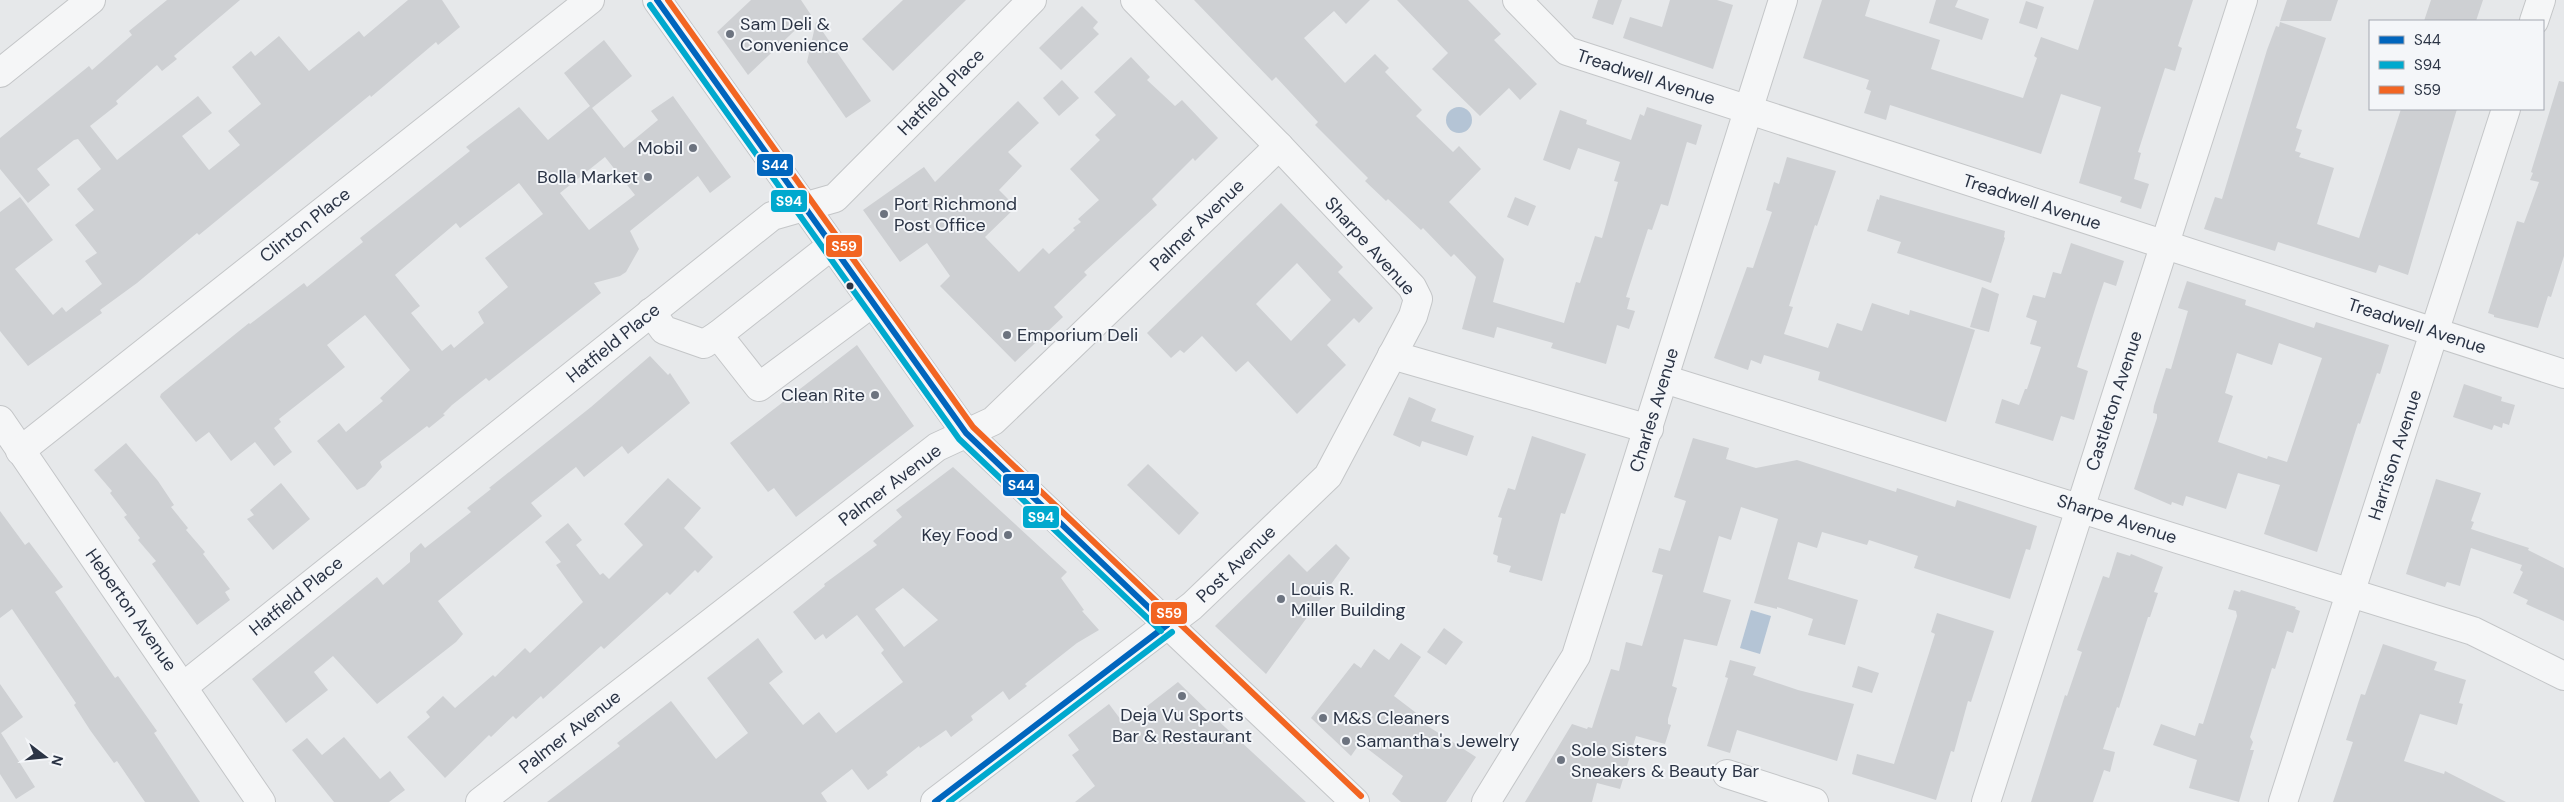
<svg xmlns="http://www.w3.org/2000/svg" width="2564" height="802" font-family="'DM Sans',sans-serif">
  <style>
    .water { fill: #b4c4d5 }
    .building { fill: #ced0d3; fill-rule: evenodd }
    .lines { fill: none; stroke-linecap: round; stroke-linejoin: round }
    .minor-casing { stroke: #c4c6c8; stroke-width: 30 }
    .minor { stroke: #f5f6f7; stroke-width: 28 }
    .bus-1-casing { stroke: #f4f6f9; stroke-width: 10 }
    .bus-2-casing { stroke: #f4f6f9; stroke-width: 10 }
    .bus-3-casing { stroke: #f4f6f9; stroke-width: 10 }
    .bus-1 { stroke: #0065bd; stroke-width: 6 }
    .bus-2 { stroke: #00a9ce; stroke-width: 6 }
    .bus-3 { stroke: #f26522; stroke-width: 6 }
    .poi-dot { fill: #6c737f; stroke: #f4f6f9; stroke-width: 2 }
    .bus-dot { fill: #2b3445; stroke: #f4f6f9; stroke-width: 2 }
    .labels { text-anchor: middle; stroke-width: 4; stroke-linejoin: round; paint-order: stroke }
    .poi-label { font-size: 18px; fill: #2b3445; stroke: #f4f6f9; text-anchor: start }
    .street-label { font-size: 18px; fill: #2b3445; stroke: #f4f6f9 }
    .line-badge { stroke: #f4f6f9; stroke-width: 2 }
    .badge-label { font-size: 14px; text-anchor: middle; font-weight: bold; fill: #fff }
  </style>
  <rect width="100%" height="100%" fill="#e6e8ea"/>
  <g class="water">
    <circle cx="1459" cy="120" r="13"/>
    <path d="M1751,610L1771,616L1760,654L1740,648Z"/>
  </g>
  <g class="building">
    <path d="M167,0H240L174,56L177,59L162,71L157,65L116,101L118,104L90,126L117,160L198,96L212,113L182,136L209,170L240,145L228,131L261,104L232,67L251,51L255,56L279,36L309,71L359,31L364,37L408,0H442L460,27L438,45L436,42L371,97L370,95L221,217L199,235L197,233L137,283L100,310L102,313L28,366L0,331V212L20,197L53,240L15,269L53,315L62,307L66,312L102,284L85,261L97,253L75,225L94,210L77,189L101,169L78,139L74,140L37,169L50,185L28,203L0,169V138L89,66L92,70L132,35L129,31Z"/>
    <path d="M751,0H801L811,15L748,75L717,32Z"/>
    <path d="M903,0H966L893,71L862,39Z"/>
    <path d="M1194,0H1370L1346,24L1334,11L1304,38L1345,83L1375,54L1389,68L1385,72L1422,110L1416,116L1453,152L1459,146L1481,169L1449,202L1504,259L1493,302L1564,323L1576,282L1580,283L1595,236L1602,238L1618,182L1614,181L1620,162L1578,148L1570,170L1543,160L1560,110L1587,120L1586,124L1631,140L1640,114L1644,116L1647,107L1702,125L1696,145L1687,142L1668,206L1661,204L1652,230L1648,229L1626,297L1630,298L1627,309L1635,311L1629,329L1617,325L1606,364L1551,348L1553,343L1497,327L1494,338L1462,329L1476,277L1454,254L1451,257L1423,228L1421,230L1388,199L1386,201L1365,181L1368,178L1315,125L1318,122L1276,77L1272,81Z"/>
    <path d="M1397,0H1468L1501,34L1494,40L1537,84L1520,100L1509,88L1480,116L1432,69L1448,53Z"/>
    <path d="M1598,0H1622L1613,25L1592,18Z"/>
    <path d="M1670,0H1717L1733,5L1713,69L1623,38L1630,17L1662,27Z"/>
    <path d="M1822,0H1870L1865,16L1940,40L1931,69L2023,98L2037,58L2034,56L2041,37L2078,50L2094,0H2193L2178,46L2182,48L2175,71L2165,68L2138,152L2141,153L2134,179L2149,184L2141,209L2120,202L2122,197L2079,183L2101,107L2061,94L2041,154L1890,105L1886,120L1864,113L1871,91L1866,89L1869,80L1803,58Z"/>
    <path d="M1936,0H1958L1955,7L1989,19L1982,40L1929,23Z"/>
    <path d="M2287,0H2338L2331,21H2280Z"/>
    <path d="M2431,0H2483L2476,21H2424Z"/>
    <path d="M2026,1L2044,7L2037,29L2019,23Z"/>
    <path d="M1082,6L1098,22L1093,28L1099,34L1061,70L1039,48Z"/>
    <path d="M816,22L871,101L846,118L807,62Z"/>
    <path d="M2280,22L2326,38L2296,128L2302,130L2295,151L2301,153L2299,157L2334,168L2317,224L2359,238L2401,109H2457L2408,275L2379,265L2376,273L2278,242L2275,251L2204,229L2215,197L2222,199L2267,50L2276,26L2279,27Z"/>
    <path d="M604,40L632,76L592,108L624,148L658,120L651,111L673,96L731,177L710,193L698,176L630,231L639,249L626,272L620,276L594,283L601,293L489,381L486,378L452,405L443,414L445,415L429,428L427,426L380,462L382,467L365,486L357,490L317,441L339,423L346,432L383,401L380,398L410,370L365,315L327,345L345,367L279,419L281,422L274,428L292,452L274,466L255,442L231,461L209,432L196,442L160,397L161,394L249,323L250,324L304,283L307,287L363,242L360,238L470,151L466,147L519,107L548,140L590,106L564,73ZM605,157L635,195L589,230L560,193ZM519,183L543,214L485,258L508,287L478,312L484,323L454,348L451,344L442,351L411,313L420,306L395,275L456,223L460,228Z"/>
    <path d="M1131,57L1150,77L1147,80L1175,106L1182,100L1218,138L1195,161L1193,158L1152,199L1157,205L1084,272L1087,275L1054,307L1063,317L1015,362L940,286L950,276L927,243L900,262L863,210L924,167L935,182L1018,101L1039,123L1008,152L1022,166L999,190L1016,207L985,237L1019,272L1043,248L1049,254L1075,230L1073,228L1081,222L1078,219L1099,200L1070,169L1100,140L1095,135L1116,115L1094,92Z"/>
    <path d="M1062,80L1079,98L1059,116L1043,98Z"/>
    <path d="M2559,81L2564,82V256L2551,297L2548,296L2538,328L2494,317V315L2488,313L2517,221L2524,223L2539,182L2530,180L2533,173L2531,172Z"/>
    <path d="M1787,157L1836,171L1817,226L1815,225L1789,306L1793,307L1784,334L1828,348L1837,323L1862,331L1872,303L1909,315L1910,310L1975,330L1946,422L1818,380L1820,372L1764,355L1761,364L1751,360L1748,370L1714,358L1747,267L1753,268L1772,212L1766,210L1774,182L1779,184Z"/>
    <path d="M1880,195L2005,231L2004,237L2005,238L1991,283L1897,253L1901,242L1867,231L1877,199L1879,200Z"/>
    <path d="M1515,197L1536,206L1528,226L1507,217Z"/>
    <path d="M1281,203L1343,267L1338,272L1373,308L1359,323L1354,318L1327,345L1346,365L1297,414L1248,361L1236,372L1202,336L1184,353L1180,350L1171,358L1147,333ZM1297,263L1331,300L1291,341L1256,304Z"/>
    <path d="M2071,243L2124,261L2116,286L2104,282L2096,306L2077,367L2088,371L2074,420L2061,416L2053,441L1995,423L2002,399L2019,405L2025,389H2027L2041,347L2030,344L2037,321L2026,317L2033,295L2045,298L2053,272L2061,274Z"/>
    <path d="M2187,281L2246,300L2245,305L2314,328L2316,322L2389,345L2380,374L2377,373L2360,424L2358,423L2317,552L2264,534L2280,485L2238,473L2226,509L2186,496L2183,506L2172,502L2171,505L2134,489L2157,418V414L2153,413L2154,406L2166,368L2171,369L2188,311L2178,308ZM2279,343L2322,358L2287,462L2268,456L2267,459L2218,442L2233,396L2225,393L2237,353L2272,365Z"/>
    <path d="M1982,287L1999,294L1989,332L1970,327Z"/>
    <path d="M857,345L914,426L796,517L774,488L768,492L730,443Z"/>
    <path d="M650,356L668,375L670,373L690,403L628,454L622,446L584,477L576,467L531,503L542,516L438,601L463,634L456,642L377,704L333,656L314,672L328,690L286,723L252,679L377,577L383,585L410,562V553L421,543L425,548L471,512L467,508L491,489L489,488L591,407Z"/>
    <path d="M2464,384L2502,397L2501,401L2515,405L2509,425L2503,423L2502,428L2494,425L2492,430L2453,417Z"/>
    <path d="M1409,397L1436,409L1431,421L1474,436L1467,456L1422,441L1420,447L1393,435Z"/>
    <path d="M1532,436L1586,454L1565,514L1561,513L1542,581L1509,572L1511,566L1497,562L1498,556L1493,554L1502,518L1498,517L1508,488L1515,490Z"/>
    <path d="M1693,438L1729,448L1726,459L1756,468L1797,460L1896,492L1897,488L1955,507L1957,500L2037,526L2030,550L2026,549L2010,599L1914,568L1918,556L1869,540L1867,545L1822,532L1817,548L1798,542L1788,579L1858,600L1845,645L1808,635L1813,619L1777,607V609L1754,603L1778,519L1741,507L1731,540L1719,536L1703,592L1731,600L1717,646L1684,639L1672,686L1677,688L1668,719V724L1671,725L1665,744L1636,736L1620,789L1597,783L1592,802H1525L1572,724L1587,729L1588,727L1592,728L1611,669L1619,671L1626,642L1642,646L1663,575L1652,572L1659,548L1670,551L1686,501L1674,497Z"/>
    <path d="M126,443L158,481L174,505L171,507L188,528L186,530L205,552L203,554L230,589L225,592L230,600L197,625L152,564L156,561L138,540L140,538L124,517L127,515L110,493L112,491L94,470Z"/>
    <path d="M1148,464L1199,513L1179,535L1127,485Z"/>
    <path d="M953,467L1067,572L1061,578L1084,610L1082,611L1099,630L1077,643L1025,684L1027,686L1009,700L1003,691L971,716L973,720L951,737L946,730L920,748L919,746L886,772L888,775L868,790L852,769L821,793L827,802H547L620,746L617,743L671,701L716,759L748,733L707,678L758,638L783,672L769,683L803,725L819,712L836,733L903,682L881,653L884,650L857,615L826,639L823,634L815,640L793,612L825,586L824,584L877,545L873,541L902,517L896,510ZM903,588L938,620L904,647L875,609Z"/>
    <path d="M668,478L701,508L684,528L713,557L698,573L695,570L670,595L667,592L604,649L601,646L543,699L541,696L516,719L513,716L491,737L489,735L445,778L407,737L430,717L426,712L443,696L455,708L493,675L495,677L525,648L530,653L583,602L556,565L561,562L545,542L568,523L582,540L576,545L600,575L603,573L609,579L643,545L624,524Z"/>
    <path d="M2436,479L2481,493L2471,521L2474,522L2471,529L2529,548L2528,550L2564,568V621L2526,604L2528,600L2513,593L2523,572L2520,570L2522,565L2471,548L2460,586L2447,582L2445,587L2406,574Z"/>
    <path d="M281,483L310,519L273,550L247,519L254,515L250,510Z"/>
    <path d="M0,511L25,545L29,542L63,587L55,592L115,678L118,676L157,731L154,733L200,802H145L117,761L114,763L90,730L74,705L76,703L12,609L0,618Z"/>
    <path d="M1336,544L1350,558L1266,674L1215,626L1289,554L1307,572Z"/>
    <path d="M2117,552L2130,556L2131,554L2163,567L2154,592L2158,593L2150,617H2148L2119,708L2117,707L2103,749L2115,752L2110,772L2104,770L2093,802H2031L2065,695L2067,696L2082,652L2077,650L2103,576L2109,578Z"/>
    <path d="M2234,590L2240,592L2241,590L2296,607L2295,609L2300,611L2293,633L2287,631L2275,669L2272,668L2258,712L2250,737L2253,742L2250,750H2254L2239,802L2189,788L2197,760L2153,745L2161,724L2195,736L2199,723L2203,724L2237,616L2236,611L2228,609Z"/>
    <path d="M1937,613L1994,631L1971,702L1968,701L1954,752L1951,751L1936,800L1852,774L1857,754L1894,764L1935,634L1931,632Z"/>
    <path d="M1444,628L1463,642L1446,665L1427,652Z"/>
    <path d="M1401,643L1421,657L1394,696L1428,722L1426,725L1476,757L1446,802H1401L1392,794L1403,776L1360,743L1351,756L1311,718L1354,663L1361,668L1374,649L1389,660Z"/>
    <path d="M2383,644L2437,662L2434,670L2466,680L2459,703L2463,704L2457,725L2420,714L2404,761L2444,774L2445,771L2506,802H2333L2353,742L2346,740L2361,694L2365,695Z"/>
    <path d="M1730,660L1756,667L1753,675L1798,690L1854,704L1837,761L1737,730L1730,753L1707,746L1728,678L1725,677Z"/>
    <path d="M1858,666L1879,673L1872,693L1852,687Z"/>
    <path d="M1178,682L1212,715L1306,802H1075L1095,786L1072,755L1079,750L1068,735L1109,704L1124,724Z"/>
    <path d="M0,684L23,717L1,733L35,787L16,799L0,774Z"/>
    <path d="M344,737L380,779L390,771L405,790L389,802H334L292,750L307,738L322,755Z"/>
  </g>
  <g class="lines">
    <defs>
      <g id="minor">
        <path d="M657,0L966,433L1355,802"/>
        <path d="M1517,0L1567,51L2564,374"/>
        <path d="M2534,21L2541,0"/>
        <path d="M0,73L91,0"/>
        <path d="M831,246L718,335L759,387L872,303"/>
        <path d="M651,312L664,330L704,344L718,335"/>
        <path d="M1392,355L1649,429"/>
        <path d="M1664,379L2473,631L2564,676"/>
        <path d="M0,420L261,802"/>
        <path d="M20,451L590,0"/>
        <path d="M184,686L772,216L835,198L1032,0"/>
        <path d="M1727,774L1814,802"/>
        <path d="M480,802L937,447L993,421L1279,146"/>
        <path d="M935,802L1192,606L1328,476L1413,316L1418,299L1412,287L1279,146L1135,0"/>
        <path d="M1486,802L1576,656L1783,0"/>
        <path d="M1986,802L2243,0"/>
        <path d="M2283,802L2506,109"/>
      </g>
    </defs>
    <use href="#minor" class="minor-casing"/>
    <use href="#minor" class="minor"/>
    <defs>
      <g id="bus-1">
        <path d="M657,0L966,433L1167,625"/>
        <path d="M935,802L1167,625"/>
      </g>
      <g id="bus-2">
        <path d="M650,5L959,439L1161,631"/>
        <path d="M949,802L1172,632"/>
      </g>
      <path id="bus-3" d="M668,0L973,427L1361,796"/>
    </defs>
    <use href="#bus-1" class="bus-1-casing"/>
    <use href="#bus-2" class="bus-2-casing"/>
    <use href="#bus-3" class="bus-3-casing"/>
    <use href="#bus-1" class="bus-1"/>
    <use href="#bus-2" class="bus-2"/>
    <use href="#bus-3" class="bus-3"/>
  </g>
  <g class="poi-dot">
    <circle cx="730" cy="34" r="5"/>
    <circle cx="693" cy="148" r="5"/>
    <circle cx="648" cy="177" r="5"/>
    <circle cx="884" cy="214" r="5"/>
    <circle cx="1007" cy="335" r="5"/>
    <circle cx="875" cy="395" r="5"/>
    <circle cx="1008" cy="535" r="5"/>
    <circle cx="1281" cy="599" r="5"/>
    <circle cx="1182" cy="696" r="5"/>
    <circle cx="1323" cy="718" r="5"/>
    <circle cx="1346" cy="741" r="5"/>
    <circle cx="1561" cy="760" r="5"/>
  </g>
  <circle class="bus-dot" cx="850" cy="286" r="4.5"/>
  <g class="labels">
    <g class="poi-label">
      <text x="740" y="30">Sam Deli &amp;<tspan x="740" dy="21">Convenience</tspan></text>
      <text x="683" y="154" text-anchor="end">Mobil</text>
      <text x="638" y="183" text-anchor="end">Bolla Market</text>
      <text x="894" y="210">Port Richmond<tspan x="894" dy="21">Post Office</tspan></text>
      <text x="1017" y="341">Emporium Deli</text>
      <text x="865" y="401" text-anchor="end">Clean Rite</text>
      <text x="998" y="541" text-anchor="end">Key Food</text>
      <text x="1291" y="595">Louis R.<tspan x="1291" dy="21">Miller Building</tspan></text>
      <text x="1182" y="721" text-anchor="middle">Deja Vu Sports<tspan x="1182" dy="21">Bar &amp; Restaurant</tspan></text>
      <text x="1333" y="724">M&amp;S Cleaners</text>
      <text x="1356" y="747">Samantha's Jewelry</text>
      <text x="1571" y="756">Sole Sisters<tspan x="1571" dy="21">Sneakers &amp; Beauty Bar</tspan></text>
    </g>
    <g class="street-label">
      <text transform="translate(1646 77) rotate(18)" y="6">Treadwell Avenue</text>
      <text transform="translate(941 92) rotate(-45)" y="6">Hatfield Place</text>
      <text transform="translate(2032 202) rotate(18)" y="6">Treadwell Avenue</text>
      <text transform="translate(305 225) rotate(-38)" y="6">Clinton Place</text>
      <text transform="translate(1197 225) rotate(-44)" y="6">Palmer Avenue</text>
      <text transform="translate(1370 246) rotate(48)" y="6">Sharpe Avenue</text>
      <text transform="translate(2417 326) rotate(18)" y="6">Treadwell Avenue</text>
      <text transform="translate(613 343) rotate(-39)" y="6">Hatfield Place</text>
      <text transform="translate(2114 401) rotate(-72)" y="6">Castleton Avenue</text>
      <text transform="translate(1654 410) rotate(-73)" y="6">Charles Avenue</text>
      <text transform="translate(2395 455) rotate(-72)" y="6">Harrison Avenue</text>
      <text transform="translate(890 485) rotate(-37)" y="6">Palmer Avenue</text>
      <text transform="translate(2117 519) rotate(18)" y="6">Sharpe Avenue</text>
      <text transform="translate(1236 564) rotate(-44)" y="6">Post Avenue</text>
      <text transform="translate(296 596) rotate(-39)" y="6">Hatfield Place</text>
      <text transform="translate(131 610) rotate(55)" y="6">Heberton Avenue</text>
      <text transform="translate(570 732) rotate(-38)" y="6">Palmer Avenue</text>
    </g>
  </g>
  <g class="line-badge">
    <rect x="756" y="153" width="38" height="24" rx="5" fill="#0065bd"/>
    <rect x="770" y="189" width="38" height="24" rx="5" fill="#00a9ce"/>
    <rect x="825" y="234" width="38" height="24" rx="5" fill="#f26522"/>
    <rect x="1002" y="473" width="38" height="24" rx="5" fill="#0065bd"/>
    <rect x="1022" y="505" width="38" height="24" rx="5" fill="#00a9ce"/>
    <rect x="1150" y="601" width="38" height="24" rx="5" fill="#f26522"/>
  </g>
  <g class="badge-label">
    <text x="775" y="170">S44</text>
    <text x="789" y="206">S94</text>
    <text x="844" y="251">S59</text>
    <text x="1021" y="490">S44</text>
    <text x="1041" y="522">S94</text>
    <text x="1169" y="618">S59</text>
  </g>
  <rect x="2369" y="20" width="175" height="90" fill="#f4f6f9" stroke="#a4a8b1"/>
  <rect x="2379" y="36" width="25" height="8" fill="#0065bd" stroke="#a4a8b1"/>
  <text x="2414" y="45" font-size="15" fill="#2b3445">S44</text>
  <rect x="2379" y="61" width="25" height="8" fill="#00a9ce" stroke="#a4a8b1"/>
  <text x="2414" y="70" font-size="15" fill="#2b3445">S94</text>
  <rect x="2379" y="86" width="25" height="8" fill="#f26522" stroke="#a4a8b1"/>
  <text x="2414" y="95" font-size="15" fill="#2b3445">S59</text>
  <g transform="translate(45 757) rotate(106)" stroke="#f4f6f9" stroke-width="4" paint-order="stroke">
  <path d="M0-4L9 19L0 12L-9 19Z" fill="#2b3445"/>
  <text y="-8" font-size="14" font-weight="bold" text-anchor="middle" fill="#2b3445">N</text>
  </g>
</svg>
